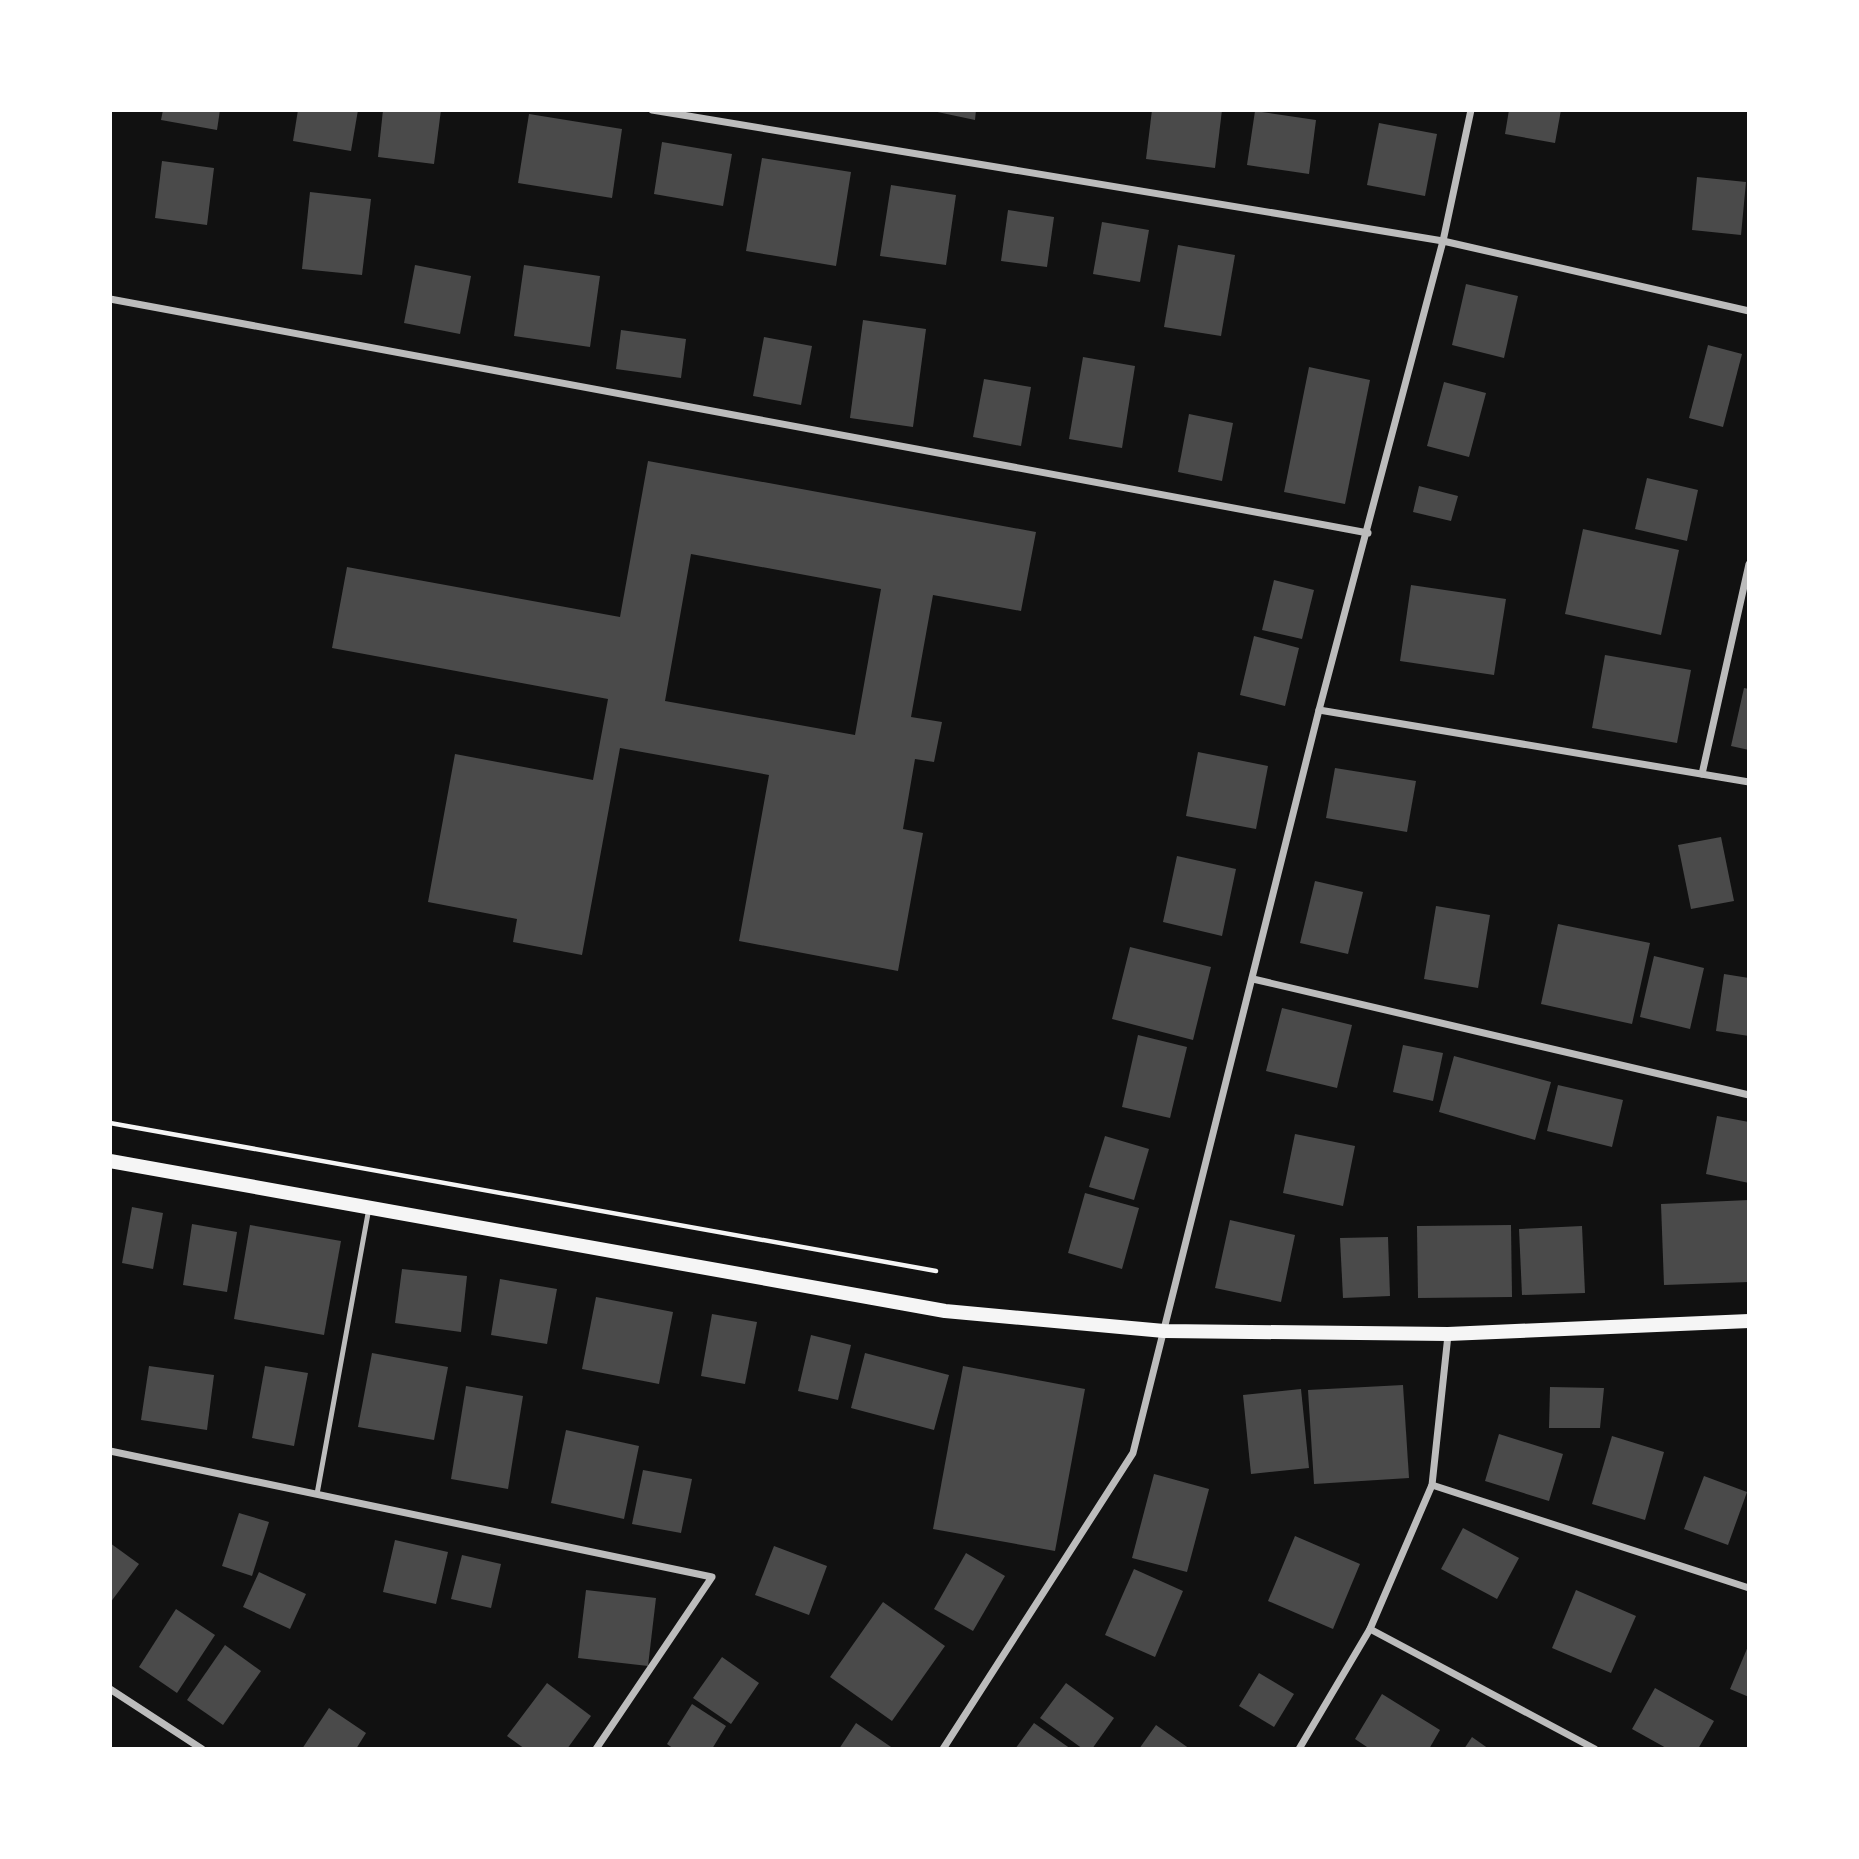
<svg xmlns="http://www.w3.org/2000/svg" width="1859" height="1859" font-family="'PT Sans',sans-serif">
  <style>
    .building { fill: #4a4a4a; fill-rule: evenodd }
    .lines { fill: none; stroke-linecap: round; stroke-linejoin: round }
    .path { stroke: #f5f5f5; stroke-width: 4.5 }
    .service { stroke: #bcbcbc; stroke-width: 5 }
    .minor { stroke: #bcbcbc; stroke-width: 7 }
    .secondary { stroke: #f5f5f5; stroke-width: 14 }
  </style>
  <rect width="100%" height="100%" fill="#111"/>
  <g class="building">
    <path d="M163,110H220L217,130L161,120Z"/>
    <path d="M298,110H358L351,151L293,141Z"/>
    <path d="M383,110H441L434,164L378,157Z"/>
    <path d="M928,110H976L975,120Z"/>
    <path d="M1152,110H1222L1215,168L1146,159Z"/>
    <path d="M1509,110H1561L1555,143L1505,134Z"/>
    <path d="M1255,111L1316,120L1309,174L1247,165Z"/>
    <path d="M529,114L622,129L612,198L518,183Z"/>
    <path d="M1379,123L1437,134L1425,196L1367,185Z"/>
    <path d="M662,142L732,154L723,206L654,194Z"/>
    <path d="M762,158L851,172L836,266L746,251Z"/>
    <path d="M162,161L214,168L207,225L155,218Z"/>
    <path d="M1697,177L1746,182L1741,235L1692,230Z"/>
    <path d="M891,185L956,195L946,265L880,256Z"/>
    <path d="M310,192L371,199L362,275L302,269Z"/>
    <path d="M1008,210L1054,217L1047,267L1001,261Z"/>
    <path d="M1102,222L1149,230L1140,282L1093,274Z"/>
    <path d="M1178,245L1235,255L1221,336L1164,327Z"/>
    <path d="M415,265L471,276L460,334L404,323Z"/>
    <path d="M524,265L600,276L590,347L514,336Z"/>
    <path d="M1466,284L1518,296L1504,358L1452,345Z"/>
    <path d="M863,320L926,329L913,427L850,418Z"/>
    <path d="M621,330L686,339L681,378L616,369Z"/>
    <path d="M764,337L812,346L801,405L753,396Z"/>
    <path d="M1708,345L1742,354L1723,427L1689,418Z"/>
    <path d="M1083,357L1135,366L1122,448L1069,439Z"/>
    <path d="M1309,367L1370,380L1345,504L1284,492Z"/>
    <path d="M984,379L1031,387L1021,446L973,437Z"/>
    <path d="M1444,382L1486,393L1469,457L1427,446Z"/>
    <path d="M1189,414L1233,423L1222,481L1178,472Z"/>
    <path d="M648,461L1036,532L1021,611L933,595L911,717L942,722L934,762L915,759L903,829L923,833L898,971L739,941L769,775L620,748L582,955L513,942L517,919L428,902L455,754L593,780L608,699L332,648L347,567L620,617ZM691,554L881,589L855,735L665,701Z"/>
    <path d="M1647,478L1698,490L1687,541L1635,529Z"/>
    <path d="M1419,486L1458,496L1451,521L1413,512Z"/>
    <path d="M1583,529L1679,550L1661,635L1565,614Z"/>
    <path d="M1274,580L1314,590L1302,639L1262,630Z"/>
    <path d="M1411,585L1506,599L1494,675L1400,661Z"/>
    <path d="M1254,636L1299,648L1285,706L1240,695Z"/>
    <path d="M1605,655L1691,670L1677,743L1592,728Z"/>
    <path d="M1744,688L1749,689V750L1731,746Z"/>
    <path d="M1198,752L1268,766L1256,829L1186,816Z"/>
    <path d="M1335,768L1416,781L1407,832L1326,818Z"/>
    <path d="M1721,837L1734,901L1691,909L1678,845Z"/>
    <path d="M1177,856L1236,869L1222,936L1163,922Z"/>
    <path d="M1315,881L1363,892L1348,954L1300,943Z"/>
    <path d="M1436,906L1490,915L1478,988L1424,979Z"/>
    <path d="M1558,924L1650,943L1632,1024L1541,1004Z"/>
    <path d="M1130,947L1211,967L1193,1040L1112,1019Z"/>
    <path d="M1654,956L1704,968L1690,1029L1640,1017Z"/>
    <path d="M1724,974L1749,978V1036L1716,1031Z"/>
    <path d="M1282,1008L1352,1025L1337,1088L1266,1071Z"/>
    <path d="M1138,1035L1187,1047L1170,1118L1122,1107Z"/>
    <path d="M1403,1045L1443,1053L1433,1101L1393,1092Z"/>
    <path d="M1454,1056L1551,1082L1535,1140L1439,1112Z"/>
    <path d="M1558,1085L1623,1100L1612,1147L1547,1131Z"/>
    <path d="M1717,1116L1749,1122V1183L1706,1174Z"/>
    <path d="M1295,1134L1355,1146L1343,1206L1283,1193Z"/>
    <path d="M1105,1136L1149,1149L1134,1200L1089,1187Z"/>
    <path d="M1085,1193L1139,1208L1122,1269L1068,1253Z"/>
    <path d="M1749,1200V1282L1664,1285L1661,1204Z"/>
    <path d="M132,1207L163,1213L153,1269L122,1263Z"/>
    <path d="M1230,1220L1295,1235L1281,1302L1215,1288Z"/>
    <path d="M192,1224L237,1232L227,1292L183,1285Z"/>
    <path d="M250,1225L341,1241L324,1335L234,1319Z"/>
    <path d="M1511,1225L1512,1297L1418,1298L1417,1226Z"/>
    <path d="M1582,1226L1585,1293L1522,1295L1519,1229Z"/>
    <path d="M1388,1237L1390,1296L1343,1298L1340,1238Z"/>
    <path d="M402,1269L467,1276L461,1332L395,1323Z"/>
    <path d="M500,1279L557,1289L547,1344L491,1335Z"/>
    <path d="M596,1297L673,1312L659,1384L582,1369Z"/>
    <path d="M712,1314L757,1322L745,1384L701,1376Z"/>
    <path d="M811,1335L851,1345L838,1400L798,1391Z"/>
    <path d="M372,1353L448,1367L434,1440L358,1427Z"/>
    <path d="M865,1353L949,1375L934,1430L851,1408Z"/>
    <path d="M149,1366L214,1375L207,1430L141,1420Z"/>
    <path d="M265,1366L308,1373L294,1446L252,1438Z"/>
    <path d="M963,1366L1085,1389L1055,1551L933,1529Z"/>
    <path d="M1403,1385L1409,1478L1314,1484L1308,1390Z"/>
    <path d="M466,1386L523,1396L508,1489L451,1479Z"/>
    <path d="M1550,1387L1604,1388L1600,1428H1549Z"/>
    <path d="M1301,1389L1309,1468L1251,1474L1243,1395Z"/>
    <path d="M566,1430L639,1446L624,1519L551,1503Z"/>
    <path d="M1499,1434L1563,1454L1549,1501L1485,1481Z"/>
    <path d="M1612,1436L1664,1452L1645,1520L1592,1504Z"/>
    <path d="M643,1470L692,1479L681,1533L632,1524Z"/>
    <path d="M1154,1474L1209,1489L1187,1572L1132,1558Z"/>
    <path d="M1704,1476L1747,1492L1728,1545L1684,1529Z"/>
    <path d="M239,1513L269,1522L252,1576L222,1566Z"/>
    <path d="M1463,1528L1519,1558L1497,1599L1441,1569Z"/>
    <path d="M1295,1536L1360,1564L1333,1629L1268,1601Z"/>
    <path d="M395,1540L448,1552L436,1604L383,1592Z"/>
    <path d="M110,1543L139,1564L110,1603Z"/>
    <path d="M774,1546L827,1566L809,1615L755,1595Z"/>
    <path d="M966,1553L1005,1576L973,1631L934,1609Z"/>
    <path d="M462,1555L501,1564L491,1608L451,1599Z"/>
    <path d="M1134,1569L1183,1591L1155,1657L1105,1635Z"/>
    <path d="M259,1572L306,1594L290,1629L243,1607Z"/>
    <path d="M586,1590L656,1598L648,1666L578,1658Z"/>
    <path d="M1576,1590L1636,1616L1611,1673L1552,1648Z"/>
    <path d="M883,1602L945,1646L892,1721L830,1677Z"/>
    <path d="M176,1609L215,1635L177,1693L139,1667Z"/>
    <path d="M1749,1644V1697L1730,1689Z"/>
    <path d="M225,1645L261,1671L223,1725L187,1700Z"/>
    <path d="M722,1657L759,1683L731,1724L693,1698Z"/>
    <path d="M1259,1673L1294,1694L1274,1727L1239,1706Z"/>
    <path d="M547,1683L591,1716L567,1749H525L507,1736Z"/>
    <path d="M1066,1683L1114,1718L1092,1749H1083L1040,1718Z"/>
    <path d="M1655,1688L1714,1721L1698,1749H1668L1632,1729Z"/>
    <path d="M1382,1694L1440,1730L1429,1749H1370L1355,1739Z"/>
    <path d="M692,1704L726,1726L712,1749H674L667,1744Z"/>
    <path d="M329,1708L366,1733L356,1749H302Z"/>
    <path d="M856,1723L894,1749H839Z"/>
    <path d="M1034,1723L1071,1749H1015Z"/>
    <path d="M1156,1725L1190,1749H1139Z"/>
    <path d="M1472,1737L1489,1749H1464Z"/>
  </g>
  <g class="lines">
    <path class="path" d="M110,1123L936,1271"/>
    <path class="service" d="M317,1494L369,1208"/>
    <g class="minor">
      <path d="M652,110L1443,241L1749,311"/>
      <path d="M110,299L1368,533"/>
      <path d="M1319,710L1749,782"/>
      <path d="M1702,774L1749,564"/>
      <path d="M1253,979L1749,1095"/>
      <path d="M110,1451L712,1577L596,1749"/>
      <path d="M1432,1485L1749,1588"/>
      <path d="M1370,1629L1595,1749"/>
      <path d="M110,1689L202,1749"/>
      <path d="M943,1749L1133,1453L1319,710L1443,241L1471,110"/>
      <path d="M1299,1749L1370,1629L1432,1485L1448,1335"/>
    </g>
    <path class="secondary" d="M110,1161L945,1311L1164,1331L1448,1334L1749,1321"/>
  </g>
  <rect width="1859" height="1859" fill="none" stroke="#ffffff" stroke-width="224"/>
</svg>
